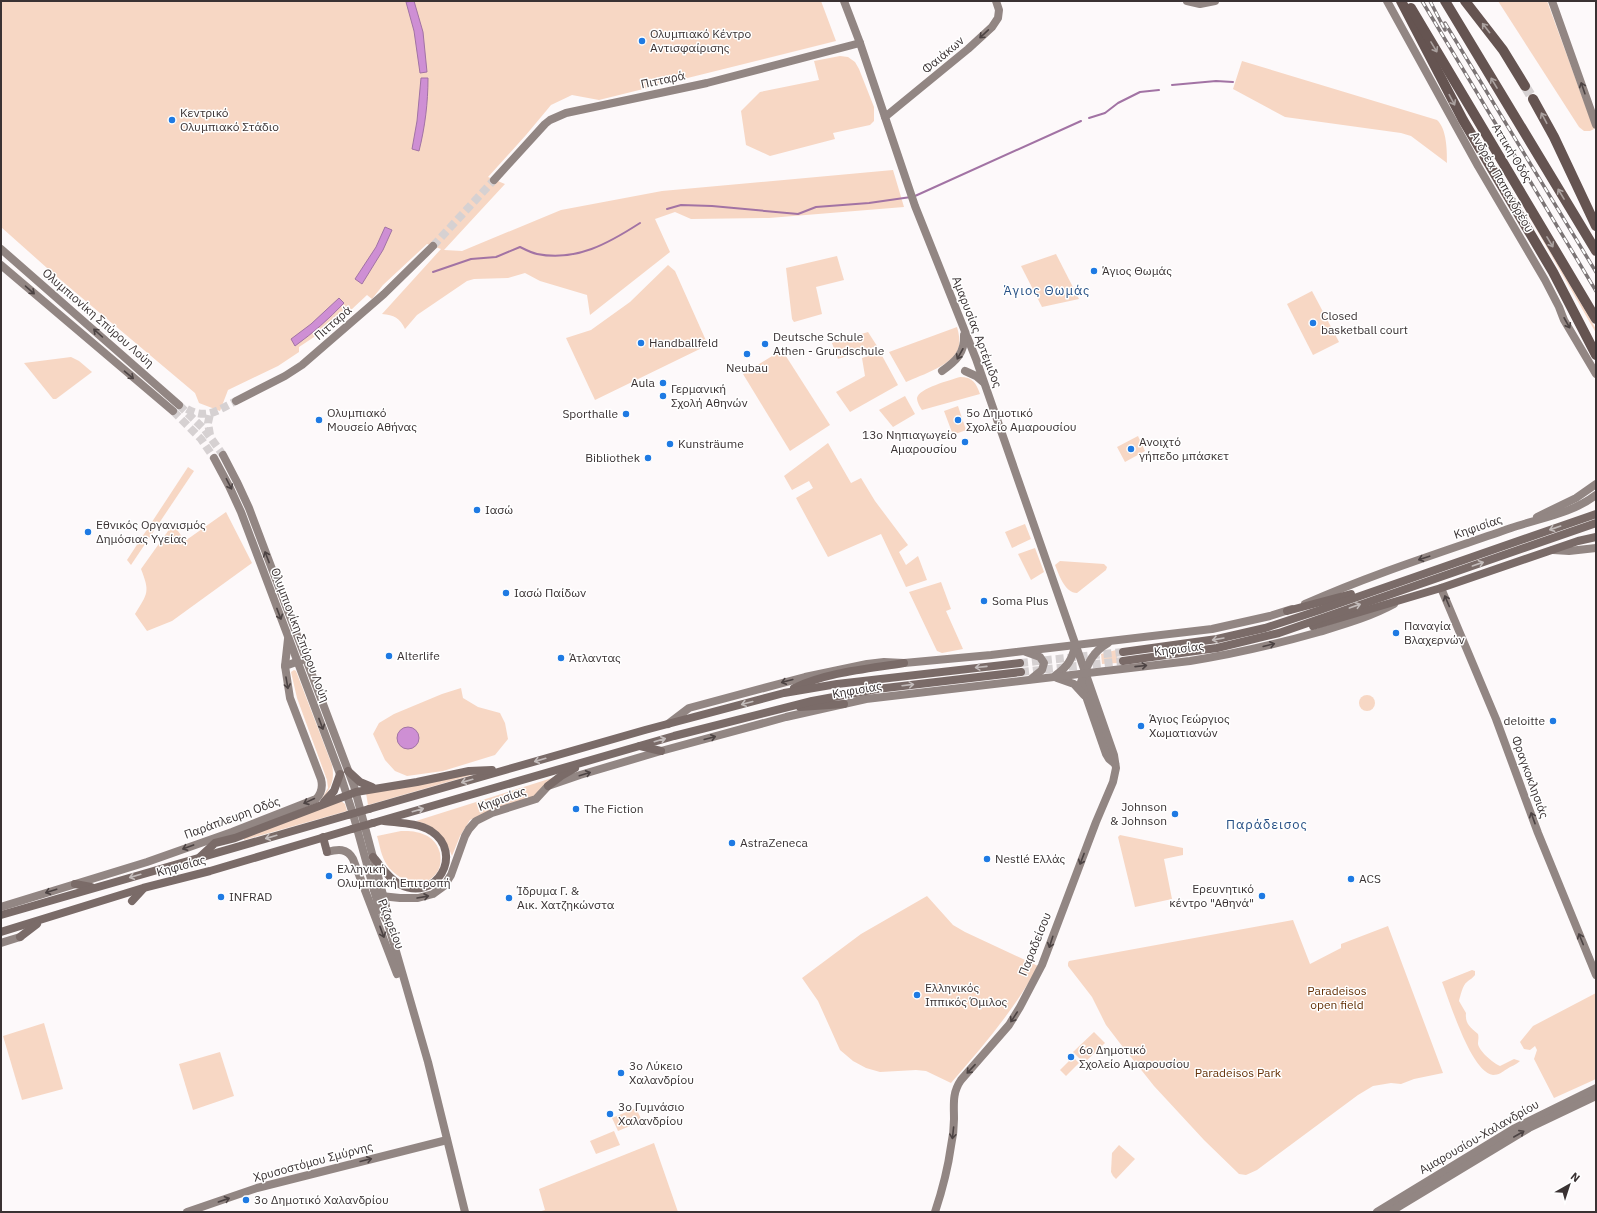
<svg xmlns="http://www.w3.org/2000/svg" width="1597" height="1213" font-family="'IBM Plex Sans',sans-serif">
  <style>
    .green { fill: #f7d7c4 }
    .water { fill: #ce8fd4; stroke: #a273a4 }
    .lines { fill: none; stroke-linecap: round; stroke-linejoin: round }
    .stream { stroke: #a273a4; stroke-width: 2 }
    .secondary-tunnel { stroke: #d6d1d2; stroke-width: 8; stroke-dasharray: 8 4; stroke-linecap: butt }
    .primary-tunnel { stroke: #d6d1d2; stroke-width: 8; stroke-dasharray: 8 4; stroke-linecap: butt }
    .highway-tunnel { stroke: #d6d1d2; stroke-width: 10; stroke-dasharray: 10 5; stroke-linecap: butt }
    .secondary { stroke: #928683; stroke-width: 8 }
    .primary { stroke: #7a6b68; stroke-width: 8 }
    .highway { stroke: #655451; stroke-width: 10 }
    .rail-casing { stroke: #7b7475; stroke-width: 3.5 }
    .rail { stroke: #fff; stroke-width: 2; stroke-dasharray: 6; stroke-linecap: butt }
    .primary-bridge { stroke: #7a6b68; stroke-width: 8 }
    .oneway { stroke: #aaa19f }
    .oneway2 { stroke: #4c4343 }
    .oneway3 { stroke: #c3bcbb }
    .poi-dot { fill: #1e7ae3; stroke: #fff; stroke-width: 1.5 }
    .labels { text-anchor: middle; stroke-width: 3; stroke-linejoin: round; paint-order: stroke }
    .poi-label { font-size: 12px; fill: #3a3233; stroke: #fff; text-anchor: start }
    .street-label { font-size: 12px; fill: #3a3233; stroke: #fff }
    .park-label { font-size: 12px; fill: #633006; stroke: #fff }
    .neighbourhood-label { font-size: 13px; letter-spacing: 1px; fill: #275186; stroke: #fff }
  </style>
  <rect width="100%" height="100%" fill="#fdf9fa"/>
  <g class="green">
    <path d="M1,1H821L836,41L599,100L572,95L551,105L526,135L488,177L505,184L444,250L462,251L561,210L662,191L893,170L904,207L769,218L691,219L675,212L655,219L670,252L590,315L587,295L540,281L525,273L508,278L474,279L467,281L417,315L405,329C400,318 394,315 382,314L441,249L427,244L383,285L372,299L367,295L351,310L349,308L320,333L299,347V352L278,366L228,390L220,411L199,403L195,393L56,276L1,227Z"/>
    <path d="M1498,1H1547L1594,129L1590,131H1584L1579,127Z"/>
    <path d="M840,56L848,57L855,62L859,69L874,107V121L870,125L833,133L835,139L770,156L746,145L741,111L760,92L819,80L814,61Z"/>
    <path d="M1242,61L1437,120C1447,129 1447,151 1447,163L1411,136L1401,133L1285,117L1233,89Z"/>
    <path d="M1523,206L1596,329V334V333Z"/>
    <path d="M1056,254L1079,299L1042,307L1021,266Z"/>
    <path d="M837,256L844,280L816,287L822,314L794,322L792,319L786,268Z"/>
    <path d="M668,265L675,271L708,345L595,400L566,338L591,330L630,302Z"/>
    <path d="M1312,291L1339,342L1313,355L1287,304Z"/>
    <path d="M957,327C959,334 960,340 959,346C955,365 921,375 906,382L889,352Z"/>
    <path d="M868,332L877,346L838,359L832,343Z"/>
    <path d="M782,350L830,425L790,451L743,374Z"/>
    <path d="M880,352L898,385L850,412L836,392L865,376L862,358Z"/>
    <path d="M71,357L79,361L92,372L56,399H53L24,363Z"/>
    <path d="M960,377C973,377 976,383 980,394L922,410C920,407 917,402 917,398C919,388 951,380 960,377Z"/>
    <path d="M905,396L915,414L893,427L879,410Z"/>
    <path d="M958,406L966,430L953,435L944,411Z"/>
    <path d="M1138,436L1145,451L1125,462L1117,447Z"/>
    <path d="M828,443L851,483L861,478L875,501L908,545L899,552L906,565L918,556L927,580L906,587L881,534L828,557L796,498L813,488L809,481L792,490L784,476Z"/>
    <path d="M188,467L194,471L131,565L127,560Z"/>
    <path d="M226,512L252,563L172,621L147,631L135,614C148,593 150,592 141,569L173,524L185,541Z"/>
    <path d="M1025,524L1031,539L1012,548L1005,532Z"/>
    <path d="M1035,548L1044,572L1031,580L1018,554Z"/>
    <path d="M1060,561L1104,564L1107,567L1106,570L1077,593C1065,593 1059,575 1055,565Z"/>
    <path d="M941,582L951,609L946,611L963,649L942,653L937,651L909,592Z"/>
    <path d="M1116,650L1118,663L1102,664L1101,654Z"/>
    <path d="M294,670L296,671L332,765C335,780 331,789 321,800L328,788L327,780L297,698L291,672Z"/>
    <path d="M461,688L463,698L478,707L500,713L505,723L508,739L495,755L443,771L407,776L395,771L385,760L373,734L379,723L394,714L442,694Z"/>
    <circle cx="1367" cy="703" r="8"/>
    <path d="M471,773L472,775L368,805L366,793Z"/>
    <path d="M555,777L532,799L487,812L470,820L460,836L452,856C445,837 437,826 416,821Z"/>
    <path d="M341,801L345,804L347,811L244,840V838Z"/>
    <path d="M401,831C418,830 436,835 440,853C441,859 441,865 438,871C425,892 398,881 387,865C381,856 380,846 377,836Z"/>
    <path d="M1120,835L1183,848V855L1164,859L1172,899L1135,907L1118,837Z"/>
    <path d="M927,896L953,925L965,932L1038,966C1015,1009 983,1046 951,1083L926,1071L916,1070L880,1072L866,1068L853,1061L840,1050L818,1001L802,978L861,934Z"/>
    <path d="M1293,920L1310,964L1341,948V944L1388,926L1443,1073L1414,1079L1401,1084L1391,1083L1373,1086L1358,1095L1257,1170L1246,1175L1239,1174L1204,1140L1154,1086L1119,1042L1106,1025L1092,997L1068,966V963L1069,961Z"/>
    <path d="M1472,970L1475,971V975C1472,979 1470,979 1467,982C1463,984 1460,997 1459,1001L1466,1013C1465,1024 1470,1027 1478,1034C1479,1038 1478,1040 1478,1044C1479,1051 1493,1063 1500,1066L1514,1059L1520,1061C1516,1065 1511,1066 1507,1069C1502,1072 1499,1075 1493,1075C1471,1072 1450,1002 1442,982Z"/>
    <path d="M1596,993V1079L1554,1098L1534,1059L1537,1050L1535,1046L1530,1050L1524,1049L1520,1042L1533,1026Z"/>
    <path d="M44,1023L63,1089L22,1100L3,1036Z"/>
    <path d="M1094,1032L1105,1043L1084,1063L1073,1052Z"/>
    <path d="M220,1052L234,1096L193,1110L179,1064Z"/>
    <path d="M1073,1057L1079,1063L1066,1076L1060,1070Z"/>
    <path d="M636,1108L642,1121L618,1131L612,1118Z"/>
    <path d="M614,1131L620,1145L596,1154L590,1141Z"/>
    <path d="M654,1143L678,1212H538L545,1210L539,1189Z"/>
    <path d="M1119,1145L1135,1159L1116,1179L1113,1176L1111,1172L1112,1153Z"/>
  </g>
  <g class="water">
    <path d="M414,1L423,32L427,72L420,73L414,31L406,2Z"/>
    <path d="M421,78H428C428,103 425,127 419,151L412,149L417,121Z"/>
    <path d="M385,227L392,230L383,250L362,284L355,279L376,247Z"/>
    <path d="M339,298L344,303C329,319 313,333 295,346L291,339L311,324Z"/>
    <circle cx="408" cy="738" r="11"/>
  </g>
  <g class="lines">
    <g class="stream">
      <path d="M1172,85L1216,81L1233,82"/>
      <path d="M1089,118L1105,113L1118,103L1140,92L1159,90"/>
      <path d="M915,196L1081,121"/>
      <path d="M667,209L681,205L712,206L798,214L816,207L869,203L911,197"/>
      <path d="M433,272L471,259L496,257L520,247C526,250 532,253 537,254C576,262 609,243 640,223"/>
    </g>
    <g class="secondary-tunnel">
      <path d="M433,246L494,180"/>
      <path d="M179,405L205,430L223,455"/>
      <path d="M187,409C207,420 218,410 236,401"/>
      <path d="M173,411L201,439L214,458"/>
      <path d="M210,435L208,423L210,414"/>
    </g>
    <g class="primary-tunnel">
      <path d="M1020,663L1123,652"/>
      <path d="M1021,672L1123,661"/>
    </g>
    <path class="highway-tunnel" d="M1525,86L1533,99"/>
    <g class="secondary">
      <path d="M844,1L860,43L915,206L976,359L1114,755L1116,768L1113,782L1096,822L1042,965L1020,1007L1009,1025L961,1080C952,1093 954,1104 954,1119C954,1128 953,1137 951,1146C948,1168 942,1191 935,1212"/>
      <path d="M1187,1L1200,4L1215,1"/>
      <path d="M1387,1L1478,166L1545,280L1559,307L1564,320L1596,374"/>
      <path d="M1552,1L1596,125"/>
      <path d="M885,117L968,49L992,27L998,18L999,10L996,1"/>
      <path d="M494,180L545,124L550,120L566,113L707,83L860,43"/>
      <path d="M1,249L179,405"/>
      <path d="M1,265L173,411"/>
      <path d="M942,371C956,361 965,353 964,335"/>
      <path d="M965,371L976,376L983,382"/>
      <path d="M236,401L285,376L302,365L384,294L433,246"/>
      <path d="M223,455L237,482L249,508L354,786L386,906L387,920L428,1062L465,1212"/>
      <path d="M214,458L229,486L241,512L340,774L353,814L379,908L386,919"/>
      <path d="M1537,517L1576,498L1596,484"/>
      <path d="M1553,550L1569,551L1596,548"/>
      <path d="M1441,588L1496,719L1538,833L1596,975"/>
      <path d="M1305,604C1372,574 1442,552 1511,528C1540,518 1571,514 1596,495"/>
      <path d="M1108,643C1091,653 1088,664 1081,682L1106,754L1109,759L1115,764"/>
      <path d="M1026,652L1040,657L1044,663L1042,670L1031,679"/>
      <path d="M285,666L288,639"/>
      <path d="M1056,675C1067,667 1072,660 1075,646"/>
      <path d="M1057,678L1074,684L1084,695"/>
      <path d="M668,724L689,708L805,677L867,664L884,662L904,663L991,655L1212,629L1270,616L1292,609"/>
      <path d="M327,852C338,849 347,848 353,859L397,974"/>
      <path d="M374,890L381,896L400,898H418L433,894L444,886L451,875L465,836L469,829L476,821L492,813L536,799L548,786L580,775L661,751L786,717L866,699L1190,661C1234,654 1277,644 1319,632C1345,624 1370,617 1394,604"/>
      <path d="M1,907L147,862L232,832L316,799C322,793 323,787 321,779L290,698L285,666L305,659"/>
      <path d="M1,943L20,937"/>
      <path d="M187,1212L257,1188L447,1140"/>
      <path d="M1377,1212L1515,1128L1596,1088"/>
      <path d="M1390,1212L1529,1128L1596,1096"/>
    </g>
    <g class="primary">
      <path d="M1287,611L1351,594"/>
      <path d="M1313,626L1441,588L1578,541L1596,537"/>
      <path d="M1123,652L1217,639L1265,628L1320,610L1596,514"/>
      <path d="M1123,661L1217,648L1279,633L1596,523"/>
      <path d="M794,688C828,672 867,669 904,663"/>
      <path d="M800,707L844,704"/>
      <path d="M640,746L661,751"/>
      <path d="M348,771L360,782L372,787"/>
      <path d="M548,786L561,776L575,768"/>
      <path d="M324,802L334,791L340,774"/>
      <path d="M369,809L645,730L784,693L837,684L1020,663"/>
      <path d="M373,823L674,736L812,701L877,689L1021,672"/>
      <path d="M323,837L327,852"/>
      <path d="M200,857L215,843L235,838L277,822L356,792L417,782L469,771L492,770"/>
      <path d="M373,857C381,866 388,878 399,884C436,904 465,853 431,831C418,823 399,823 384,821"/>
      <path d="M75,884L91,887"/>
      <path d="M132,901L143,889"/>
      <path d="M1,915L348,815"/>
      <path d="M1,932L143,888L210,871L352,829"/>
      <path d="M20,937L37,924"/>
    </g>
    <g class="highway">
      <path d="M1401,1L1463,120L1553,272L1596,355"/>
      <path d="M1445,1L1596,251"/>
      <path d="M1465,1L1503,50L1525,86"/>
      <path d="M1411,8L1596,319"/>
      <path d="M1533,99L1554,137L1596,226"/>
    </g>
    <defs>
      <g id="rail">
        <path d="M1422,1L1596,291"/>
        <path d="M1430,1L1445,30"/>
        <path d="M1445,23L1596,272"/>
      </g>
    </defs>
    <use href="#rail" class="rail-casing"/>
    <use href="#rail" class="rail"/>
    <g class="primary-bridge">
      <path d="M348,815L369,809"/>
      <path d="M352,829L373,823"/>
    </g>
  </g>
  <defs><path id="oneway-shaft" d="M-6 0H5M1.5-3L5.5 0L1.5 3" fill="none" stroke-width="1.6" stroke-linecap="round" stroke-linejoin="round"/></defs>
  <g class="oneway">
    <use href="#oneway-shaft" transform="translate(1486 28) rotate(-128)"/>
    <use href="#oneway-shaft" transform="translate(1434 47) rotate(59)"/>
    <use href="#oneway-shaft" transform="translate(1494 83) rotate(-121)"/>
    <use href="#oneway-shaft" transform="translate(1452 100) rotate(62)"/>
    <use href="#oneway-shaft" transform="translate(1544 118) rotate(-118)"/>
    <use href="#oneway-shaft" transform="translate(1561 194) rotate(-121)"/>
    <use href="#oneway-shaft" transform="translate(1550 242) rotate(59)"/>
  </g>
  <g class="oneway2">
    <use href="#oneway-shaft" transform="translate(984 34) rotate(137)"/>
    <use href="#oneway-shaft" transform="translate(1583 88) rotate(-109)"/>
    <use href="#oneway-shaft" transform="translate(30 290) rotate(41)"/>
    <use href="#oneway-shaft" transform="translate(1567 323) rotate(61)"/>
    <use href="#oneway-shaft" transform="translate(98 333) rotate(-138)"/>
    <use href="#oneway-shaft" transform="translate(960 354) rotate(119)"/>
    <use href="#oneway-shaft" transform="translate(129 375) rotate(40)"/>
    <use href="#oneway-shaft" transform="translate(229 484) rotate(63)"/>
    <use href="#oneway-shaft" transform="translate(267 557) rotate(-111)"/>
    <use href="#oneway-shaft" transform="translate(1424 558) rotate(162)"/>
    <use href="#oneway-shaft" transform="translate(1447 601) rotate(-113)"/>
    <use href="#oneway-shaft" transform="translate(279 614) rotate(69)"/>
    <use href="#oneway-shaft" transform="translate(1269 645) rotate(-14)"/>
    <use href="#oneway-shaft" transform="translate(1141 666) rotate(-6)"/>
    <use href="#oneway-shaft" transform="translate(787 681) rotate(165)"/>
    <use href="#oneway-shaft" transform="translate(287 683) rotate(80)"/>
    <use href="#oneway-shaft" transform="translate(321 724) rotate(69)"/>
    <use href="#oneway-shaft" transform="translate(710 738) rotate(-15)"/>
    <use href="#oneway-shaft" transform="translate(585 774) rotate(-17)"/>
    <use href="#oneway-shaft" transform="translate(309 801) rotate(155)"/>
    <use href="#oneway-shaft" transform="translate(1533 818) rotate(-110)"/>
    <use href="#oneway-shaft" transform="translate(188 847) rotate(160)"/>
    <use href="#oneway-shaft" transform="translate(1082 859) rotate(111)"/>
    <use href="#oneway-shaft" transform="translate(51 891) rotate(162)"/>
    <use href="#oneway-shaft" transform="translate(423 897) rotate(-10)"/>
    <use href="#oneway-shaft" transform="translate(382 932) rotate(70)"/>
    <use href="#oneway-shaft" transform="translate(1581 939) rotate(-112)"/>
    <use href="#oneway-shaft" transform="translate(1051 942) rotate(108)"/>
    <use href="#oneway-shaft" transform="translate(1014 1017) rotate(123)"/>
    <use href="#oneway-shaft" transform="translate(971 1069) rotate(133)"/>
    <use href="#oneway-shaft" transform="translate(953 1133) rotate(96)"/>
    <use href="#oneway-shaft" transform="translate(1519 1134) rotate(-30)"/>
    <use href="#oneway-shaft" transform="translate(366 1160) rotate(-14)"/>
    <use href="#oneway-shaft" transform="translate(224 1200) rotate(-19)"/>
  </g>
  <g class="oneway3">
    <use href="#oneway-shaft" transform="translate(1555 528) rotate(161)"/>
    <use href="#oneway-shaft" transform="translate(1478 564) rotate(-19)"/>
    <use href="#oneway-shaft" transform="translate(1355 606) rotate(-19)"/>
    <use href="#oneway-shaft" transform="translate(1218 639) rotate(170)"/>
    <use href="#oneway-shaft" transform="translate(981 667) rotate(174)"/>
    <use href="#oneway-shaft" transform="translate(908 685) rotate(-7)"/>
    <use href="#oneway-shaft" transform="translate(747 703) rotate(165)"/>
    <use href="#oneway-shaft" transform="translate(660 740) rotate(-16)"/>
    <use href="#oneway-shaft" transform="translate(540 760) rotate(164)"/>
    <use href="#oneway-shaft" transform="translate(467 781) rotate(164)"/>
    <use href="#oneway-shaft" transform="translate(418 810) rotate(-16)"/>
    <use href="#oneway-shaft" transform="translate(271 837) rotate(164)"/>
    <use href="#oneway-shaft" transform="translate(135 876) rotate(164)"/>
  </g>
  <g class="poi-dot">
    <circle cx="642" cy="41" r="4"/>
    <circle cx="172" cy="120" r="4"/>
    <circle cx="1094" cy="271" r="4"/>
    <circle cx="1313" cy="323" r="4"/>
    <circle cx="641" cy="343" r="4"/>
    <circle cx="765" cy="344" r="4"/>
    <circle cx="747" cy="354" r="4"/>
    <circle cx="663" cy="383" r="4"/>
    <circle cx="663" cy="396" r="4"/>
    <circle cx="626" cy="414" r="4"/>
    <circle cx="319" cy="420" r="4"/>
    <circle cx="958" cy="420" r="4"/>
    <circle cx="965" cy="442" r="4"/>
    <circle cx="670" cy="444" r="4"/>
    <circle cx="1131" cy="449" r="4"/>
    <circle cx="648" cy="458" r="4"/>
    <circle cx="477" cy="510" r="4"/>
    <circle cx="88" cy="532" r="4"/>
    <circle cx="506" cy="593" r="4"/>
    <circle cx="984" cy="601" r="4"/>
    <circle cx="1396" cy="633" r="4"/>
    <circle cx="389" cy="656" r="4"/>
    <circle cx="561" cy="658" r="4"/>
    <circle cx="1553" cy="721" r="4"/>
    <circle cx="1141" cy="726" r="4"/>
    <circle cx="576" cy="809" r="4"/>
    <circle cx="1175" cy="814" r="4"/>
    <circle cx="732" cy="843" r="4"/>
    <circle cx="987" cy="859" r="4"/>
    <circle cx="329" cy="876" r="4"/>
    <circle cx="1351" cy="879" r="4"/>
    <circle cx="1262" cy="896" r="4"/>
    <circle cx="221" cy="897" r="4"/>
    <circle cx="509" cy="898" r="4"/>
    <circle cx="917" cy="995" r="4"/>
    <circle cx="1071" cy="1057" r="4"/>
    <circle cx="621" cy="1073" r="4"/>
    <circle cx="610" cy="1114" r="4"/>
    <circle cx="246" cy="1200" r="4"/>
  </g>
  <g class="labels">
    <g class="poi-label">
      <text x="650" y="38">Ολυμπιακό Κέντρο<tspan x="650" dy="14">Αντισφαίρισης</tspan></text>
      <text x="180" y="117">Κεντρικό<tspan x="180" dy="14">Ολυμπιακό Στάδιο</tspan></text>
      <text x="1102" y="275">Άγιος Θωμάς</text>
      <text x="1321" y="320">Closed<tspan x="1321" dy="14">basketball court</tspan></text>
      <text x="773" y="341">Deutsche Schule<tspan x="773" dy="14">Athen - Grundschule</tspan></text>
      <text x="649" y="347">Handballfeld</text>
      <text x="747" y="372" text-anchor="middle">Neubau</text>
      <text x="655" y="387" text-anchor="end">Aula</text>
      <text x="671" y="393">Γερμανική<tspan x="671" dy="14">Σχολή Αθηνών</tspan></text>
      <text x="327" y="417">Ολυμπιακό<tspan x="327" dy="14">Μουσείο Αθήνας</tspan></text>
      <text x="966" y="417">5ο Δημοτικό<tspan x="966" dy="14">Σχολείο Αμαρουσίου</tspan></text>
      <text x="618" y="418" text-anchor="end">Sporthalle</text>
      <text x="957" y="439" text-anchor="end">13ο Νηπιαγωγείο<tspan x="957" dy="14">Αμαρουσίου</tspan></text>
      <text x="1139" y="446">Ανοιχτό<tspan x="1139" dy="14">γήπεδο μπάσκετ</tspan></text>
      <text x="678" y="448">Kunsträume</text>
      <text x="640" y="462" text-anchor="end">Bibliothek</text>
      <text x="485" y="514">Ιασώ</text>
      <text x="96" y="529">Εθνικός Οργανισμός<tspan x="96" dy="14">Δημόσιας Υγείας</tspan></text>
      <text x="514" y="597">Ιασώ Παίδων</text>
      <text x="992" y="605">Soma Plus</text>
      <text x="1404" y="630">Παναγία<tspan x="1404" dy="14">Βλαχερνών</tspan></text>
      <text x="397" y="660">Alterlife</text>
      <text x="569" y="662">Άτλαντας</text>
      <text x="1149" y="723">Άγιος Γεώργιος<tspan x="1149" dy="14">Χωματιανών</tspan></text>
      <text x="1545" y="725" text-anchor="end">deloitte</text>
      <text x="1167" y="811" text-anchor="end">Johnson<tspan x="1167" dy="14">&amp; Johnson</tspan></text>
      <text x="584" y="813">The Fiction</text>
      <text x="740" y="847">AstraZeneca</text>
      <text x="995" y="863">Nestlé Ελλάς</text>
      <text x="337" y="873">Ελληνική<tspan x="337" dy="14">Ολυμπιακή Επιτροπή</tspan></text>
      <text x="1359" y="883">ACS</text>
      <text x="1254" y="893" text-anchor="end">Ερευνητικό<tspan x="1254" dy="14">κέντρο "Αθηνά"</tspan></text>
      <text x="517" y="895">Ίδρυμα Γ. &amp;<tspan x="517" dy="14">Αικ. Χατζηκώνστα</tspan></text>
      <text x="229" y="901">INFRAD</text>
      <text x="925" y="992">Ελληνικός<tspan x="925" dy="14">Ιππικός Όμιλος</tspan></text>
      <text x="1079" y="1054">6ο Δημοτικό<tspan x="1079" dy="14">Σχολείο Αμαρουσίου</tspan></text>
      <text x="629" y="1070">3ο Λύκειο<tspan x="629" dy="14">Χαλανδρίου</tspan></text>
      <text x="618" y="1111">3ο Γυμνάσιο<tspan x="618" dy="14">Χαλανδρίου</tspan></text>
      <text x="254" y="1204">3ο Δημοτικό Χαλανδρίου</text>
    </g>
    <g class="street-label">
      <text transform="translate(943 55) rotate(-40)" y="4">Φαιάκων</text>
      <text transform="translate(663 80) rotate(-12)" y="4">Πιτταρά</text>
      <text transform="translate(1512 153) rotate(59)" y="4">Αττική Οδός</text>
      <text transform="translate(1502 182) rotate(60)" y="4">Ανδρέα Παπανδρέου</text>
      <text transform="translate(98 318) rotate(41)" y="4">Ολυμπιονίκη Σπύρου Λούη</text>
      <text transform="translate(333 323) rotate(-41)" y="4">Πιτταρά</text>
      <text transform="translate(977 332) rotate(69)" y="4">Αμαρυσίας Αρτέμιδος</text>
      <text transform="translate(1478 527) rotate(-19)" y="4">Κηφισίας</text>
      <text transform="translate(300 635) rotate(69)" y="4">Ολυμπιονίκη Σπύρου Λούη</text>
      <text transform="translate(1179 649) rotate(-7)" y="4">Κηφισίας</text>
      <text transform="translate(857 690) rotate(-10)" y="4">Κηφισίας</text>
      <text transform="translate(1530 777) rotate(70)" y="4">Φραγκοκλησιάς</text>
      <text transform="translate(502 799) rotate(-20)" y="4">Κηφισίας</text>
      <text transform="translate(232 818) rotate(-20)" y="4">Παράπλευρη Οδός</text>
      <text transform="translate(181 866) rotate(-15)" y="4">Κηφισίας</text>
      <text transform="translate(391 924) rotate(69)" y="4">Ριζαρείου</text>
      <text transform="translate(1035 944) rotate(-68)" y="4">Παραδείσου</text>
      <text transform="translate(1479 1137) rotate(-30)" y="4">Αμαρουσίου-Χαλανδρίου</text>
      <text transform="translate(313 1162) rotate(-15)" y="4">Χρυσοστόμου Σμύρνης</text>
    </g>
    <g class="park-label">
      <text x="1337" y="995">Paradeisos<tspan x="1337" dy="14">open field</tspan></text>
      <text x="1238" y="1077">Paradeisos Park</text>
    </g>
    <g class="neighbourhood-label">
      <text x="1047" y="295">Άγιος Θωμάς</text>
      <text x="1267" y="829">Παράδεισος</text>
    </g>
  </g>
  <rect width="1597" height="1213" fill="none" stroke="#3a3233" stroke-width="4"/>
  <g transform="translate(1569 1185) rotate(39)" stroke="#ffffff" stroke-width="3" paint-order="stroke">
  <path d="M0-3L7 15L0 10L-7 15Z" fill="#3a3233"/>
  <text y="-6" font-size="11" font-weight="bold" text-anchor="middle" fill="#3a3233">N</text>
  </g>
</svg>
